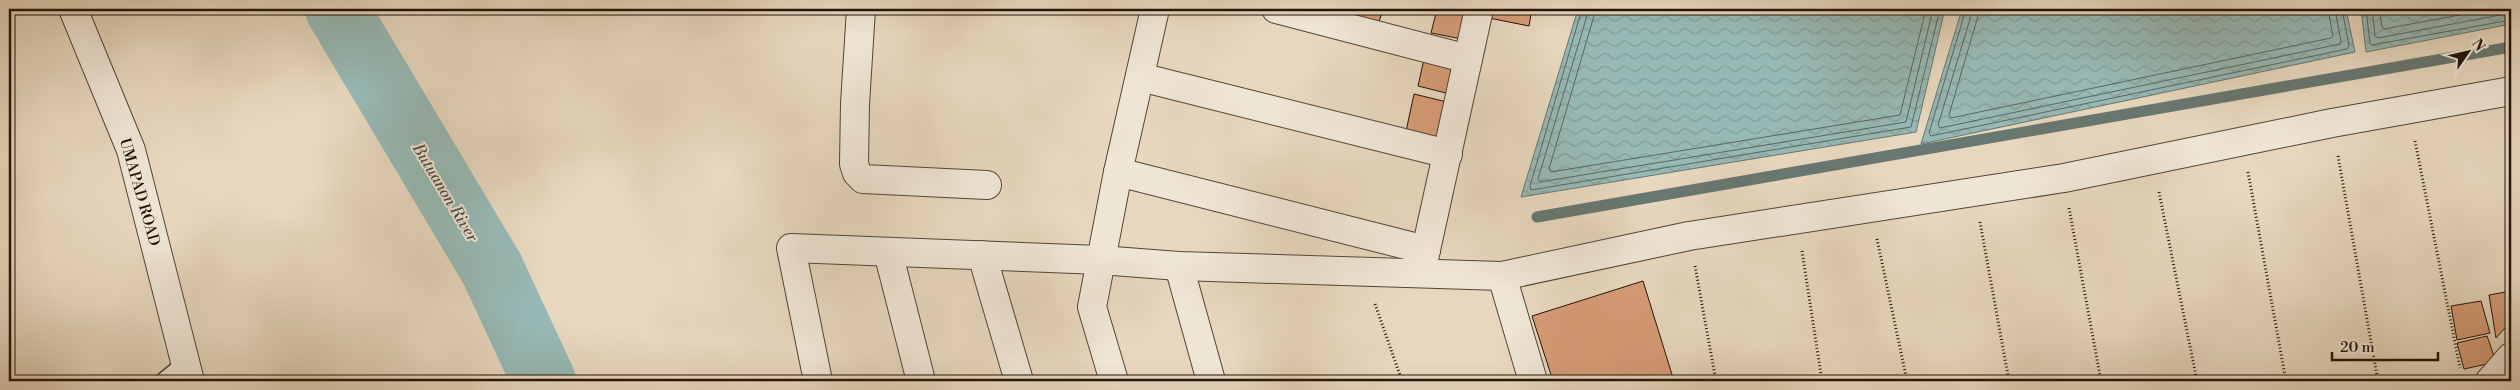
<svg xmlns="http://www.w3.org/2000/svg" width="2520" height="390" font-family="'Libre Bodoni',serif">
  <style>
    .water { fill: url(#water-waves); stroke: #687771 }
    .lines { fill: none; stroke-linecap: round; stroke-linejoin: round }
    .shore { stroke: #5c6660; stroke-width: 1 }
    .stream { stroke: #687771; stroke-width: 11 }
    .river { stroke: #97b9b5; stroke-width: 64 }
    .building { fill: #d69b76; stroke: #21140a }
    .service-casing { stroke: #524537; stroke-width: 18 }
    .minor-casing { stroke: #524537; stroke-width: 30 }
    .tertiary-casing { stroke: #524537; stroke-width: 30 }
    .path { stroke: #21140a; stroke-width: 3; stroke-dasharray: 1 2.5; stroke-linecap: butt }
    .service { stroke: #efe5d5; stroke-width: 15 }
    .minor { stroke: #efe5d5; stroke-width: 28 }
    .tertiary { stroke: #efe5d5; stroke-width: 28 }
    .labels { text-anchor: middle; stroke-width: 4; stroke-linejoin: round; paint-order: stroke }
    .street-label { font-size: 15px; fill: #21140a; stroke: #efe5d5 }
    .water-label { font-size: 16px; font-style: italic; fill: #4a4e46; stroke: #efe5d5 }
  </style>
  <defs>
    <pattern id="water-waves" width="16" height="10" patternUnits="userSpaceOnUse" patternTransform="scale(1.25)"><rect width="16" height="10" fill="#97b9b5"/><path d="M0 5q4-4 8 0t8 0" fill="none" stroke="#829e9a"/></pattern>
  </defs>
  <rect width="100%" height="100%" fill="#e7d7be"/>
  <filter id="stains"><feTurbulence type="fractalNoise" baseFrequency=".004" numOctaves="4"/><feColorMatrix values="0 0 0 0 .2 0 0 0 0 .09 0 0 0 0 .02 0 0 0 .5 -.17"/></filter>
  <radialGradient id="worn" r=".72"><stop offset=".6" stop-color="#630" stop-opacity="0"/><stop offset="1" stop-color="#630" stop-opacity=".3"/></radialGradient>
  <g class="water">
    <path d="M1578,9H1945L1916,132L1521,197Z"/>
    <path d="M1962,9H2346L2355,52L1921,144Z"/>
    <path d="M2361,9H2511V24L2366,52Z"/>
  </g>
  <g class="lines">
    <g class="shore">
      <path d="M1582,9L1530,186L1531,190L1911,127L1940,9"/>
      <path d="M1589,9L1538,179L1540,182L1906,122L1933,9"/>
      <path d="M1596,9L1549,169L1551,172L1900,115L1926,9"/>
      <path d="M1966,9L1929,133L1931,136L2347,49L2349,46L2342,9"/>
      <path d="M1973,9L1938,125L1940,128L2340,44L2341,42L2335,9"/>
      <path d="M1980,9L1949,115L1951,118L2331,38L2333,36L2328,9"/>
      <path d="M2366,9L2370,43L2372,45L2511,20"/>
      <path d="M2372,9L2375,36L2378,38L2511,13"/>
      <path d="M2379,9L2382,27L2384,29L2492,9"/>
    </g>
    <path class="stream" d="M1537,217L2511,47"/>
    <path class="river" d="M337,9L492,269L544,381"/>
  </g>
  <g class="building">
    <path d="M1354,9H1383L1379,22L1352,15Z"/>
    <path d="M1437,9H1467L1462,39L1431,33Z"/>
    <path d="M1491,9H1532L1529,26L1489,18Z"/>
    <path d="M1426,50L1460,60L1450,94L1418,86Z"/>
    <path d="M1414,94L1447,102L1434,145L1405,136Z"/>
    <path d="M1643,281L1674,381H1553L1532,316Z"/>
    <path d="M2511,291V321L2496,338L2489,295Z"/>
    <path d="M2481,301L2490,333L2457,340L2451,306Z"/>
    <path d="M2487,336L2496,362L2464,369L2457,343Z"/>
  </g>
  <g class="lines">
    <defs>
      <path id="service" d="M163,381L186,362"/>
      <g id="minor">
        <path d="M73,9L131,150L190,381"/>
        <path d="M861,9L855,104L854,164L857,173L863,179L987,185"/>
        <path d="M1276,9L1468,59"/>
        <path d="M1140,77L1448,154"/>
        <path d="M1118,172L1426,250"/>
        <path d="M888,252L921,381"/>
        <path d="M982,255L1019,381"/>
        <path d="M1179,266L1211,381"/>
        <path d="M1422,268L1479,9"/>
        <path d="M1502,276L1533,381"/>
        <path d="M818,381L791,248L1100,260L1179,266L1502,276L1689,236L2064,178L2332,123L2511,91"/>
        <path d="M1114,381L1092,307L1118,172L1155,9"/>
      </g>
      <path id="tertiary" d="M2490,381L2511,357"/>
    </defs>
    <use href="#service" class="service-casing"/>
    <use href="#minor" class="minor-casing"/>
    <use href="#tertiary" class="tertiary-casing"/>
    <g class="path">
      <path d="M2415,141L2460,368"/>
      <path d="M2338,156L2378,381"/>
      <path d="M2248,172L2286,381"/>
      <path d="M2159,192L2197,381"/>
      <path d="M2069,208L2101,381"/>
      <path d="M1980,222L2009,381"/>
      <path d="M1877,239L1907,381"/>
      <path d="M1802,251L1822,381"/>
      <path d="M1695,266L1716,381"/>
      <path d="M1375,304L1402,381"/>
    </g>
    <use href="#service" class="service"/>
    <use href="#minor" class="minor"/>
    <use href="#tertiary" class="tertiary"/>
  </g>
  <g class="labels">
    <g class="street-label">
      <text transform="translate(140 192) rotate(74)" y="5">UMAPAD ROAD</text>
    </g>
    <g class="water-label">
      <text transform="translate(446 192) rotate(59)" y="6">Butuanon River</text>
    </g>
  </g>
  <rect width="2520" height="390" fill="none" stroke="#e7d7be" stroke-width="30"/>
  <rect x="10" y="10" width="2500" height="370" fill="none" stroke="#21140a" stroke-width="2.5"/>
  <rect x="15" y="15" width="2490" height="360" fill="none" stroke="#21140a"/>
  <g transform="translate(2468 52) rotate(56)" stroke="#efe5d5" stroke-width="4" paint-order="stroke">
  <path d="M0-4L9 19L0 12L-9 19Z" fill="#21140a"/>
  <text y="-8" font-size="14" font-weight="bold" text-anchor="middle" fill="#21140a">N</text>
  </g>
  <path d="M2332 352v8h106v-8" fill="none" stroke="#21140a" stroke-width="2.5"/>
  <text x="2340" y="352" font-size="15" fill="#21140a" stroke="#efe5d5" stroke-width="4" paint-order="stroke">20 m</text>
  <rect width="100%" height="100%" filter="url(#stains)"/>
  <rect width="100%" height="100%" fill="url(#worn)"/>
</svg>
